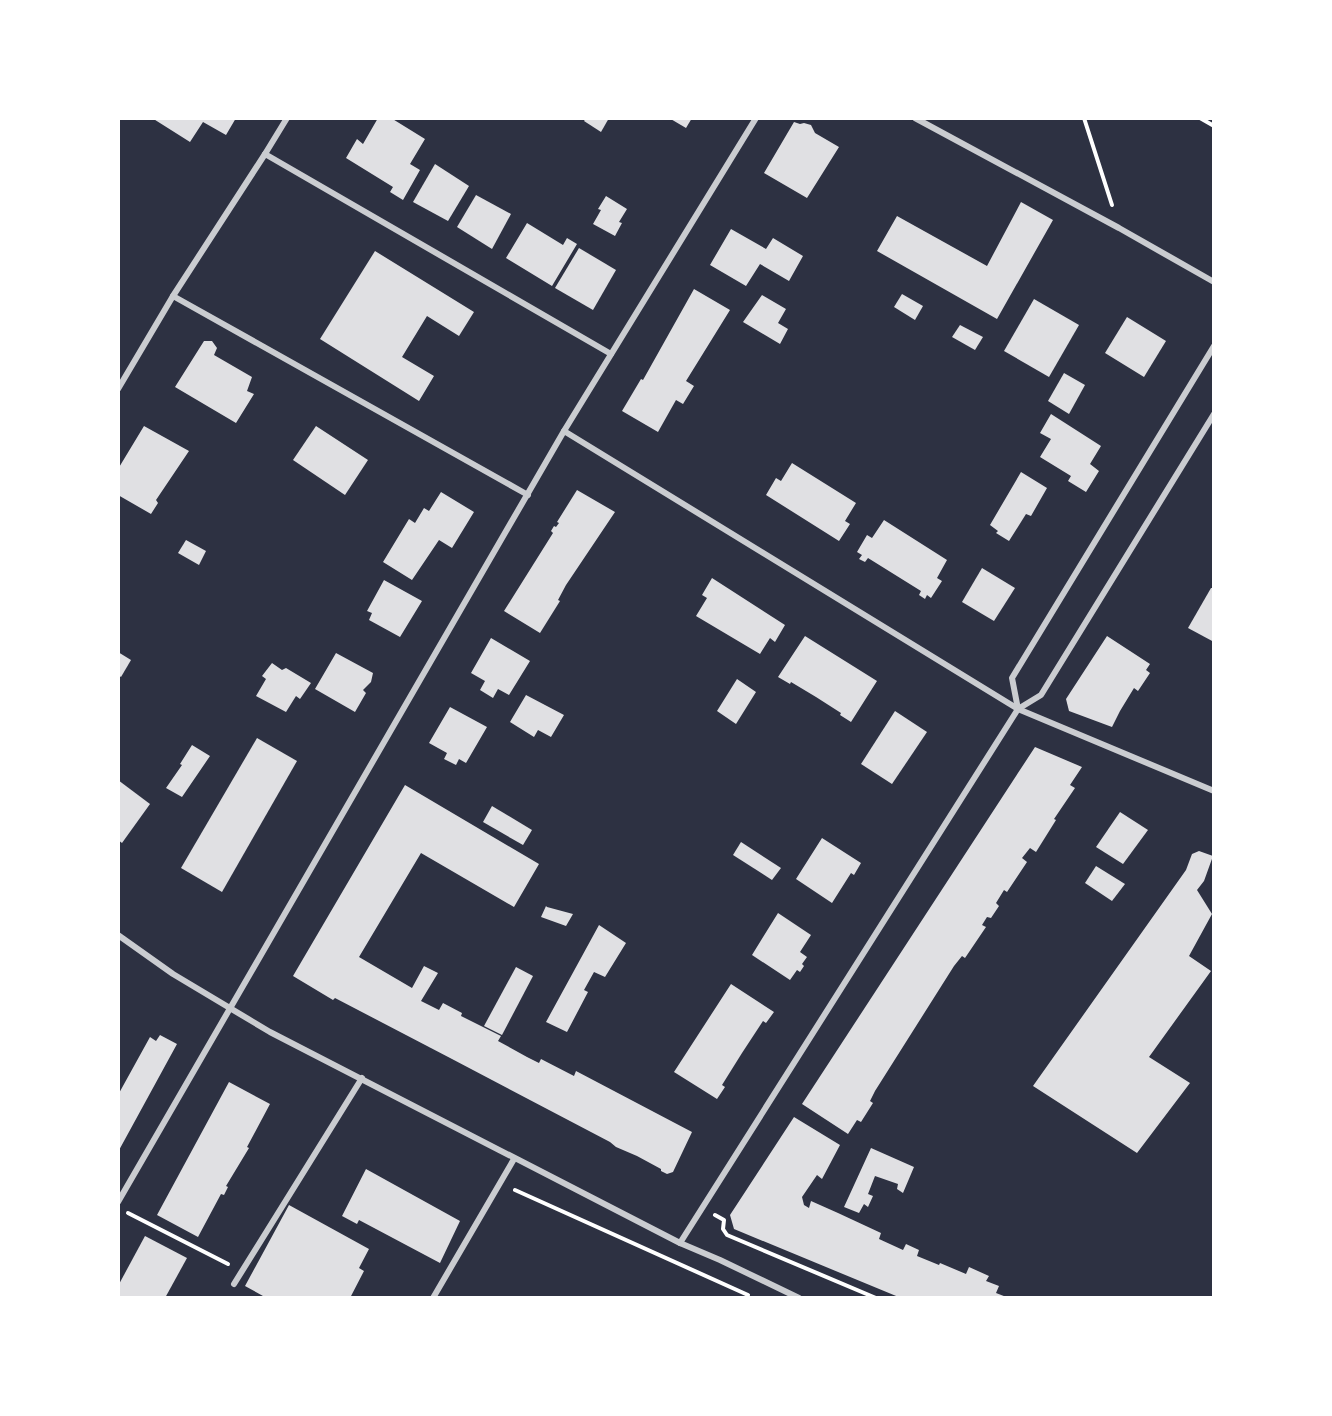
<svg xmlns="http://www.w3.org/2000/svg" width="1332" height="1416" font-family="Signika,sans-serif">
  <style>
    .building { fill: #e0e0e3 }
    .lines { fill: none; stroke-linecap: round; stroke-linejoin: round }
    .path { stroke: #fff; stroke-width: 4 }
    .minor { stroke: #caccd0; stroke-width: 6 }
  </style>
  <rect width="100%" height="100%" fill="#2d3142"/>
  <g class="building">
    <path d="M152,118H236L226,135L203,122L190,142Z"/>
    <path d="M378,118H391L425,139L410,164L420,170L403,200L390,192L393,187L346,158L357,139L363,144Z"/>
    <path d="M586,118H609L601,132L584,121Z"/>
    <path d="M669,118H692L686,128Z"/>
    <path d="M794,122L800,124L804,123L811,125L815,133L839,147L807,198L764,173Z"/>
    <path d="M435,164L469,186L448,221L413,202Z"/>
    <path d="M476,195L511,214L492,249L457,227Z"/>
    <path d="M606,196L627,209L619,222L622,223L615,236L593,224L601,210L598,209Z"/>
    <path d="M1021,202L1053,220L997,319L877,251L897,216L987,266Z"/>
    <path d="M527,223L563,245L567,238L577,244L552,286L506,258Z"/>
    <path d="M731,229L766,249L773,238L803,256L789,281L760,264L746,286L710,265Z"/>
    <path d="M579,248L616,270L593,310L555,288Z"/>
    <path d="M375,251L474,312L459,336L427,316L402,357L434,376L419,401L320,339Z"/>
    <path d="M694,289L730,310L686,381L694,386L683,404L676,400L658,432L622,411L641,379L643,380Z"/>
    <path d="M902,294L923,306L915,320L894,307Z"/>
    <path d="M762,295L786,309L778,323L788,329L780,344L743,322Z"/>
    <path d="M1034,299L1079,325L1049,377L1004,351Z"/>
    <path d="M1127,317L1166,341L1144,377L1105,353Z"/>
    <path d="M960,325L983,337L975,350L952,337Z"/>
    <path d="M204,341H212L217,348L214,355L252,377L247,391L254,394L236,423L175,387Z"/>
    <path d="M1064,373L1085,385L1069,414L1048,401Z"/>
    <path d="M1051,414L1101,446L1090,464L1099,471L1086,492L1068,481L1071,476L1040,457L1051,439L1040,433Z"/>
    <path d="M144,426L189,451L156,500L158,503L151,514L118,495V469Z"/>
    <path d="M316,426L368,460L345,495L293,460Z"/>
    <path d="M792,463L856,503L845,521L850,524L839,541L766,495L776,478L781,481Z"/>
    <path d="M1021,472L1047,488L1031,516L1026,514L1009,541L996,533L998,531L990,525Z"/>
    <path d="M577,490L615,512L566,585L558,600L560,601L540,633L504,611L553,533L551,531L554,526L556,527L559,523L557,522Z"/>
    <path d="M441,492L474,512L452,548L439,540L412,580L383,562L409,519L415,523L424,508L429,511Z"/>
    <path d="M884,520L947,560L937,578L942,581L931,598L927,595L925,599L919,595L921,591L868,558L865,562L859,559L862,555L857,552L867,535L872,538Z"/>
    <path d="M186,540L206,551L199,565L178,553Z"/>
    <path d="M982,568L1015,588L994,621L962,602Z"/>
    <path d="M712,578L785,625L775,642L770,638L760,654L696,616L707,598L702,595Z"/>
    <path d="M384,580L422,601L400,637L369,620L372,613L367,611Z"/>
    <path d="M1211,588H1214V642L1188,628Z"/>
    <path d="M805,636L877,681L851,722L840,715L841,713L816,697L791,682L790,684L778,677Z"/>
    <path d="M1107,636L1150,664L1146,670L1150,673L1138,691L1134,688L1120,711L1112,727L1069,711L1066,699Z"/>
    <path d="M491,638L530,661L509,695L498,689L493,698L480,690L485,681L471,673Z"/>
    <path d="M118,652L131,660L121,677L118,675Z"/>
    <path d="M336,653L373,673L371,682L363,690L366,693L355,712L315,689Z"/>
    <path d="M272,663L282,670L286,668L311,683L300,699L296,696L286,712L256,696L266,679L262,676Z"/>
    <path d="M737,679L756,692L736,724L717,711Z"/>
    <path d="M526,695L564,715L551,737L538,730L534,737L510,722Z"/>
    <path d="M450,707L487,727L466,763L459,759L456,765L444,759L447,753L429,743Z"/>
    <path d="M895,711L927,732L892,784L861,764Z"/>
    <path d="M257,738L297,761L222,892L181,868Z"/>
    <path d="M192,745L210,756L182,797L166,788L182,765L180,764Z"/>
    <path d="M1035,747L1082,767L1070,785L1075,788L1054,819L1056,820L1036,852L1030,848L1022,858L1027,862L1007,892L1004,890L996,903L999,906L991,918L987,917L982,925L986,927L965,958L962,956L954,966L875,1091L870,1101L873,1103L861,1122L857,1120L848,1134L802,1104Z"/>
    <path d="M118,780L150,804L122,843L118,840Z"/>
    <path d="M405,785L539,864L514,907L421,853L359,957L412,988L424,966L438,973L421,1001L439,1010L443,1003L462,1013L461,1016L501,1036L498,1041L527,1057L539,1063L541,1059L574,1076L576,1071L692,1132L673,1172L667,1174L661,1171V1169L637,1156L616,1147L610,1142L452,1059L335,998L333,1000L293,976Z"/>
    <path d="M492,806L532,830L523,845L483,822Z"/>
    <path d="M1120,812L1148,830L1123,864L1096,847Z"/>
    <path d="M822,838L861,863L854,875L851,873L832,903L796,879Z"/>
    <path d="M741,842L781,868L772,880L733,855Z"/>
    <path d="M1199,851L1213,856L1204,881L1197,890L1212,914L1189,956L1211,971L1149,1057L1190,1083L1137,1153L1033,1086L1186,870L1192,854Z"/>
    <path d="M1096,866L1125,884L1112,901L1085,883Z"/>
    <path d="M546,906L547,907L573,914L566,926L541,917Z"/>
    <path d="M778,913L811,935L800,952L807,957L802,964L804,966L800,972L797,970L790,980L752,955Z"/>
    <path d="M599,925L626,943L605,977L594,972L584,990L588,992L567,1032L546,1022Z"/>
    <path d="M516,967L533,976L502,1035L484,1026Z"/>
    <path d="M731,984L774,1012L766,1023L763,1021L742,1053L722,1085L725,1087L717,1099L674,1072Z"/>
    <path d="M160,1035L177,1044L118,1152V1095L150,1037L156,1041Z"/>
    <path d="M229,1082L270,1104L247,1147L249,1148L226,1186L228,1187L224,1195L221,1194L198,1237L157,1215Z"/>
    <path d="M794,1117L840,1145L822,1179L817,1175L802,1197L804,1205L809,1208L811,1201L838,1213L881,1233L879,1239L903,1250L906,1244L919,1250L917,1256L939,1265L940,1263L966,1274L969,1267L989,1276L986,1281L999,1286L996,1293L1009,1298H901L734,1229L730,1215Z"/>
    <path d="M871,1148L914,1167L903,1193L897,1189L898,1184L875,1176L868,1194L873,1196L868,1207L864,1204L859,1213L844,1207Z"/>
    <path d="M366,1169L460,1221L440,1263L359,1220L357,1224L342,1216Z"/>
    <path d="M289,1205L369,1249L359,1268L364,1271L350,1298H262L263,1296L245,1286Z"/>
    <path d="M145,1236L187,1258L165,1298H118V1286Z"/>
  </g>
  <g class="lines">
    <g class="path">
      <path d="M1084,118L1112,205"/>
      <path d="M1200,118L1214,126"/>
      <path d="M515,1190L748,1295"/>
      <path d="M128,1213L228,1264"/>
      <path d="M715,1215L724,1220L723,1229L727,1235L876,1298"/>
    </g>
    <g class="minor">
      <path d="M915,118L1119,228L1214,282"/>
      <path d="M265,154L611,354"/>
      <path d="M173,296L528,495"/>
      <path d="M118,389L173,296L265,154L287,118"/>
      <path d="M564,431L1018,709L1214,791"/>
      <path d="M1018,709L1041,695L1214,414"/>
      <path d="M118,935L173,974L270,1032L680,1243L720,1260L799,1298"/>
      <path d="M118,1202L564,431L756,118"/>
      <path d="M680,1243L1018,709L1012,678L1214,346"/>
      <path d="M234,1284L362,1078"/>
      <path d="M433,1298L514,1159"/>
    </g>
  </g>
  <rect width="1332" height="1416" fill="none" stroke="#ffffff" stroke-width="240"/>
</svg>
